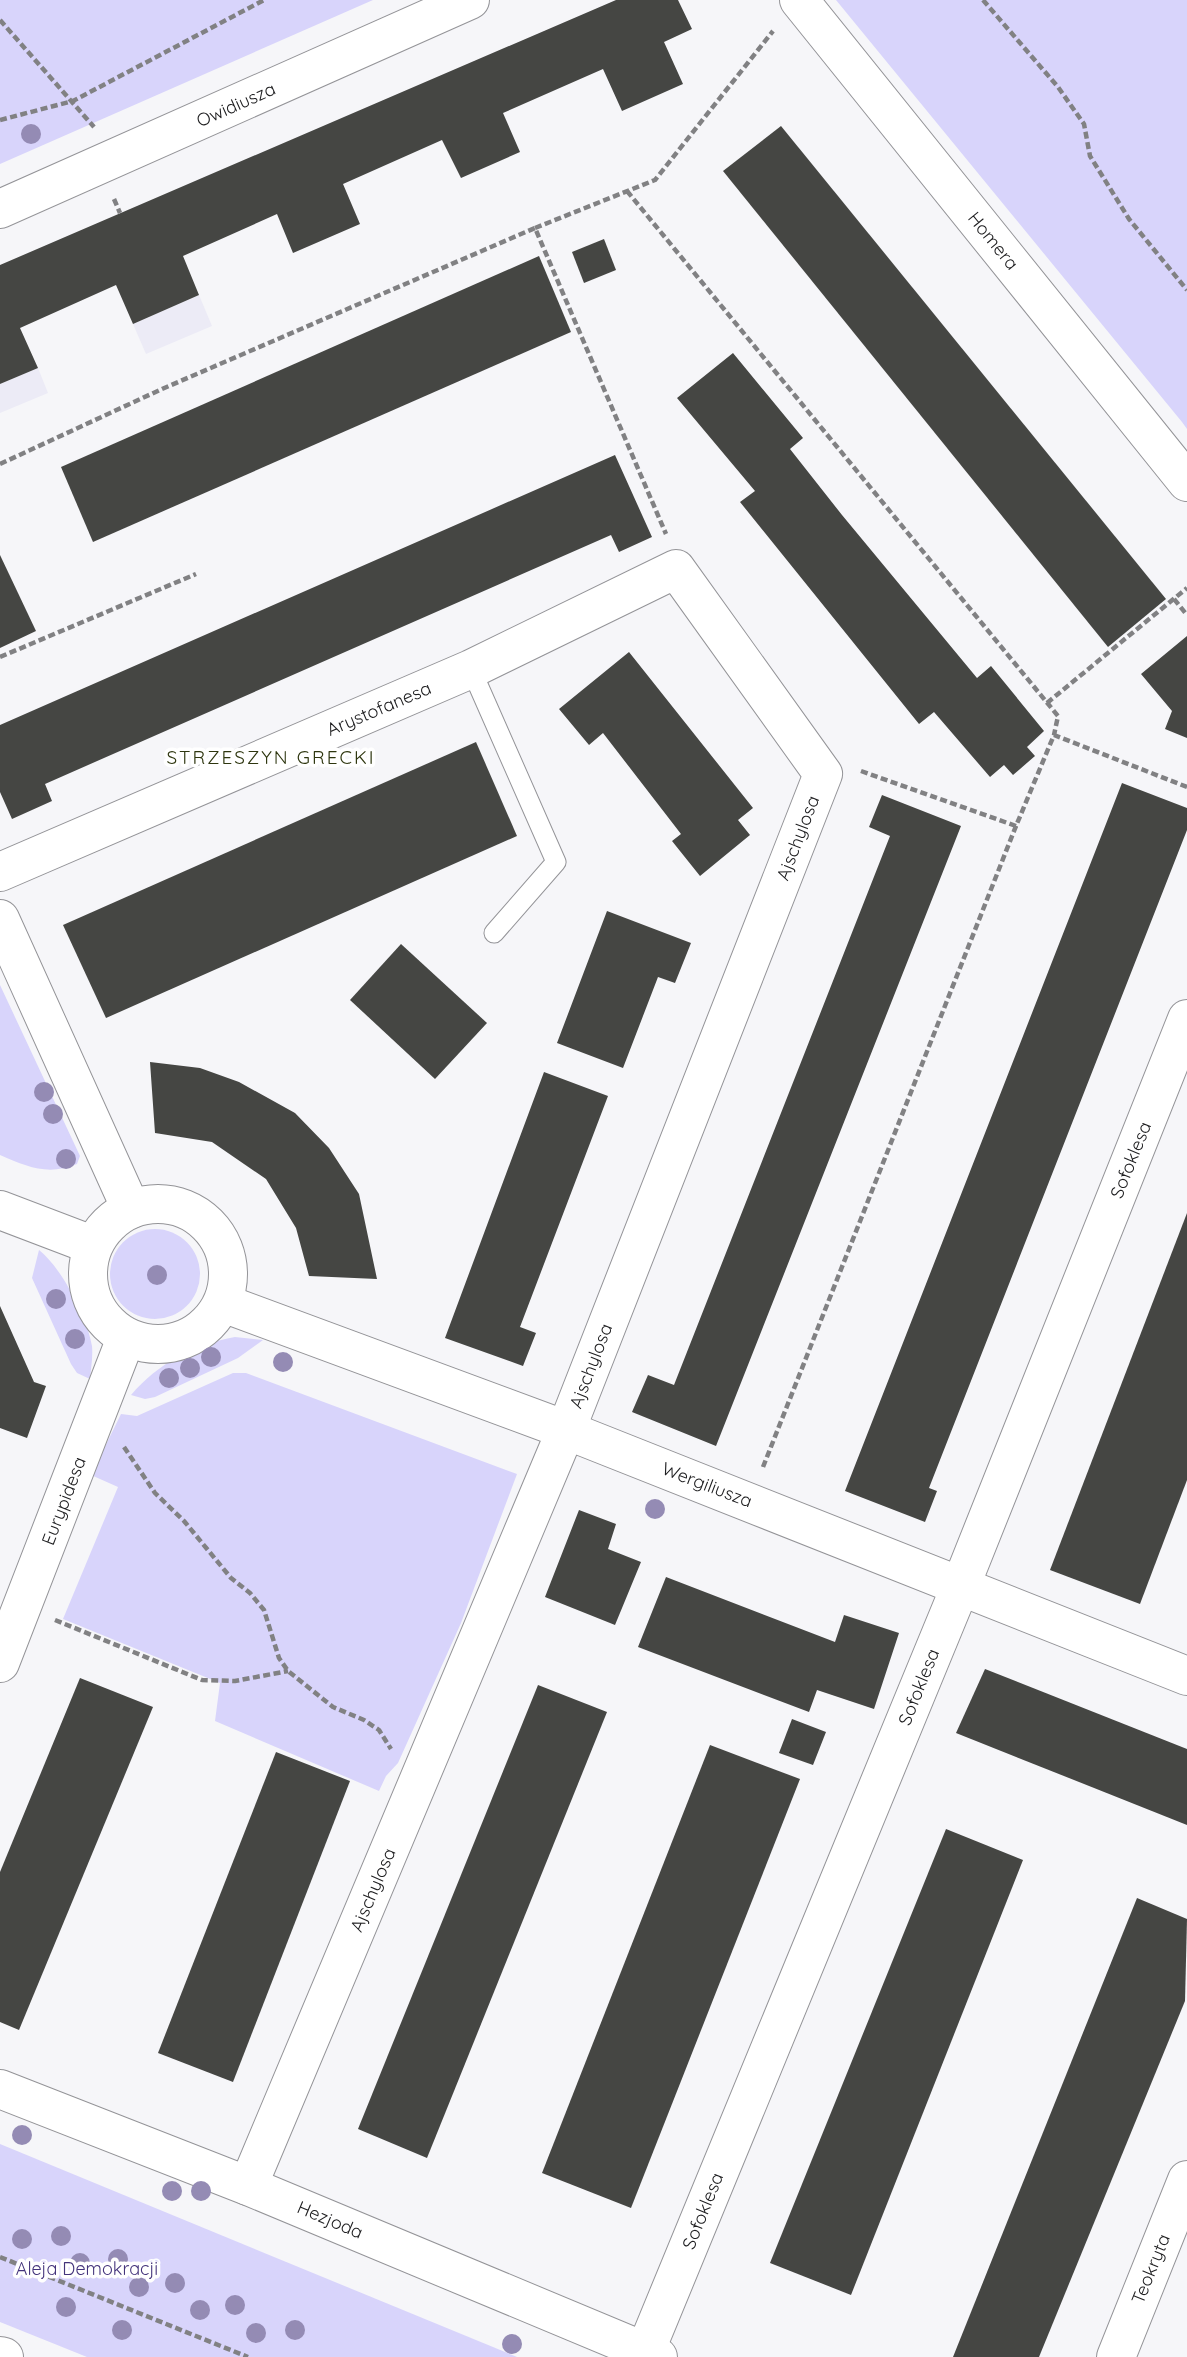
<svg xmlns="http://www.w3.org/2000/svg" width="1187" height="2357" font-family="Quicksand,sans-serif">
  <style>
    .built { fill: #ecebf6 }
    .green { fill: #d8d4fb }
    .building { fill: #454643 }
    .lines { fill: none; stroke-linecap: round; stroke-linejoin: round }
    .lane-casing { stroke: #949498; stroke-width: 21 }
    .street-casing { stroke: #949498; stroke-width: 40 }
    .path { stroke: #818183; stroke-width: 4.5; stroke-dasharray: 7 3.5; stroke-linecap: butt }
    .lane { stroke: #fff; stroke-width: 19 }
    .street { stroke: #fff; stroke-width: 38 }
    .tree { fill: #948bb4 }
    .labels { text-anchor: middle; stroke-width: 7; stroke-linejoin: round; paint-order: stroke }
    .street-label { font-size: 18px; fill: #202022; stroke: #fff }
    .park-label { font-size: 18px; fill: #43337b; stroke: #fff }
    .neighbourhood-label { font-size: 19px; letter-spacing: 2px; fill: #2e360f; stroke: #fff }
  </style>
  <rect width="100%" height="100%" fill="#f6f6f9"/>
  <g class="built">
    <path d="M199,295L212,326L146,354L133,324Z"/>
    <path d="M38,368L48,393L0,413V384Z"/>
  </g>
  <g class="green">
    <path d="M0,0H373L0,164Z"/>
    <path d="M836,0H1187V429L1182,422Z"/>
    <path d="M0,985L80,1156L77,1164C48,1176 28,1167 0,1155Z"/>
    <circle cx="155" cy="1274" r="45"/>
    <path d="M39,1250C61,1267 87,1317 92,1346C93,1357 91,1368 90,1379L77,1373L71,1364L32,1278Z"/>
    <path d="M235,1337L263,1340L238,1358L155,1397L145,1399L131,1395C157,1364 195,1344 235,1337Z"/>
    <path d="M233,1373H246L517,1474L461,1623L398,1763L386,1776L379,1791L215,1721L220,1683L63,1619L118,1487L91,1475L121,1414L137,1416Z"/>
    <path d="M0,2144L517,2357H87L0,2322Z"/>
  </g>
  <g class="building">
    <path d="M616,0H678L692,29L664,42L683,84L622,111L603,69L503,113L520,152L461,178L442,140L343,184L360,224L293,253L277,214L183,256L199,295L133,324L116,285L20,328L38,368L0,384V265Z"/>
    <path d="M781,126L1166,599L1108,647L723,171Z"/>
    <path d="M604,239L616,270L584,283L572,252Z"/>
    <path d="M539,256L571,332L93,542L61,467Z"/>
    <path d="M733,353L803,438L790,449L842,515L977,678L991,666L1044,731L1027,747L1035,756L1013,775L1004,765L990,777L934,712L919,724L740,502L755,491L677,398Z"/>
    <path d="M615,455L652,537L619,552L611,535L104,758L45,784L52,801L12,819L0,792V725Z"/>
    <path d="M0,555L36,631L0,648Z"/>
    <path d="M1187,636V738L1165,729L1172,711L1141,674Z"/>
    <path d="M629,652L753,808L738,820L750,835L700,876L672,841L681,834L603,733L589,745L559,709Z"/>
    <path d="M476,742L517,836L106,1018L63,925Z"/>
    <path d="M1122,783L1187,808V830L929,1488L937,1491L925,1522L845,1491Z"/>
    <path d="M882,795L961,826L716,1446L632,1412L648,1375L674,1385L890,836L869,827Z"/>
    <path d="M607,911L691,943L675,983L658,977L623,1068L557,1043Z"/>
    <path d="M401,944L487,1023L435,1079L350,1000Z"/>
    <path d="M150,1062L200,1068L239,1082L295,1113L329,1148L359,1194L377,1279L309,1276L296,1228L266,1179L212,1142L155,1133Z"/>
    <path d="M544,1072L608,1096L520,1327L536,1333L523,1366L445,1338Z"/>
    <path d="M1187,1213V1480L1140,1604L1050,1570Z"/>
    <path d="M0,1306L34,1382L46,1386L27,1438L0,1428Z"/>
    <path d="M579,1510L616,1524L608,1549L641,1562L615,1625L545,1597Z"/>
    <path d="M666,1577L835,1642L844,1615L899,1633L874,1709L817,1690L809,1712L638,1647Z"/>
    <path d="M985,1669L1187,1749V1825L956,1733Z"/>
    <path d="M80,1678L153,1707L19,2030L0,2022V1872Z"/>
    <path d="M538,1685L607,1712L427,2158L358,2129Z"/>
    <path d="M792,1719L826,1732L813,1765L779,1753Z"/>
    <path d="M710,1745L800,1779L631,2208L542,2173Z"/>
    <path d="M276,1752L350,1781L233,2082L158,2053Z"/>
    <path d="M946,1829L1023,1860L851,2295L770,2263Z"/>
    <path d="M1137,1898L1187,1919L1185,2001L1039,2357H953Z"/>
  </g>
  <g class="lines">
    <defs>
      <path id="lane" d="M471,669L556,862L494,933"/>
      <g id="street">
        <path d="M799,0L1187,482"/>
        <path d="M0,209L470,0"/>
        <path d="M0,872L471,669L676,569L823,774L566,1430L248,2186"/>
        <path d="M0,919L131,1209"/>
        <circle cx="158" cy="1274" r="70"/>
        <path d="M0,1210L92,1245"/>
        <path d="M223,1303L566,1430L1187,1676"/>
        <path d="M0,1663L126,1338"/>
        <path d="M0,2089L248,2186L658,2357"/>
        <path d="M645,2352L961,1585L1187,1019"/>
        <path d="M0,2356L4,2357"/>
        <path d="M1116,2357L1187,2180"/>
      </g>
    </defs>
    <use href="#lane" class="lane-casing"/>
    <use href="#street" class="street-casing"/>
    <g class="path">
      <path d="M983,0L1058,87L1084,124L1090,156L1129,219L1187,290"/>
      <path d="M0,20L94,127"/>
      <path d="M0,120L73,101L264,0"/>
      <path d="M627,191L1058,716L1054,735"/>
      <path d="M114,199L120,213"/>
      <path d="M535,228L655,180L773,31"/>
      <path d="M0,464L162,389L535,228L666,534"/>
      <path d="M1174,599L1187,615"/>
      <path d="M0,657L196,574"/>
      <path d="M1047,703L1187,588"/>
      <path d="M861,771L1016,826L1054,735L1187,787"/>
      <path d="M124,1447L155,1493L184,1521L231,1578L250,1593L264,1610L279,1658L288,1671L333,1707L364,1720L379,1730L391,1749"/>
      <path d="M763,1467L1016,826"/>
      <path d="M55,1620L202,1680L235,1681L288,1671"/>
      <path d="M0,2257L248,2357"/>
    </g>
    <use href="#lane" class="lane"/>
    <use href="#street" class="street"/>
  </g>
  <g class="tree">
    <circle cx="31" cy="134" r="10"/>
    <circle cx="44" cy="1092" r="10"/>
    <circle cx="53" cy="1114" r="10"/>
    <circle cx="66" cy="1159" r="10"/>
    <circle cx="157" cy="1275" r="10"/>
    <circle cx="56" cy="1299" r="10"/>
    <circle cx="75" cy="1339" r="10"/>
    <circle cx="211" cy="1357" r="10"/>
    <circle cx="283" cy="1362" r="10"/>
    <circle cx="190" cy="1368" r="10"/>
    <circle cx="169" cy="1378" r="10"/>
    <circle cx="655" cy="1509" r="10"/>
    <circle cx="22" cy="2135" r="10"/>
    <circle cx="172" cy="2191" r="10"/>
    <circle cx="201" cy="2191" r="10"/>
    <circle cx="61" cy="2236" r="10"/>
    <circle cx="22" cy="2239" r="10"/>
    <circle cx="118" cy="2259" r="10"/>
    <circle cx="80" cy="2263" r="10"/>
    <circle cx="175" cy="2283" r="10"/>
    <circle cx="139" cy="2287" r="10"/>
    <circle cx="235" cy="2305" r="10"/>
    <circle cx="66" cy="2307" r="10"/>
    <circle cx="200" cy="2310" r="10"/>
    <circle cx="122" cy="2330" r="10"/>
    <circle cx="295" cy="2330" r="10"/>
    <circle cx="256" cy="2333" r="10"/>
    <circle cx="512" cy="2344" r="10"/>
  </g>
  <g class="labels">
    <g class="street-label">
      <text transform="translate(236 105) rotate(-24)" y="6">Owidiusza</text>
      <text transform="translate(993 241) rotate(51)" y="6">Homera</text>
      <text transform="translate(379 709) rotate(-23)" y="6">Arystofanesa</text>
      <text transform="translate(798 838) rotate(-69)" y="6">Ajschylosa</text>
      <text transform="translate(1131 1160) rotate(-68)" y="6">Sofoklesa</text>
      <text transform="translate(591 1366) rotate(-69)" y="6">Ajschylosa</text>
      <text transform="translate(707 1485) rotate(21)" y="6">Wergiliusza</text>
      <text transform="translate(64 1501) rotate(-69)" y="6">Eurypidesa</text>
      <text transform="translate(919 1687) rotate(-68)" y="6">Sofoklesa</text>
      <text transform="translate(373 1890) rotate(-67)" y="6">Ajschylosa</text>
      <text transform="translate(703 2211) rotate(-68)" y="6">Sofoklesa</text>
      <text transform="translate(330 2220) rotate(23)" y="6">Hezjoda</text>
      <text transform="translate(1151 2269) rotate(-68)" y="6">Teokryta</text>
    </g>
    <g class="park-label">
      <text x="87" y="2275">Aleja Demokracji</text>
    </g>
    <g class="neighbourhood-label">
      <text x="271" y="764">STRZESZYN GRECKI</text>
    </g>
  </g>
</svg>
